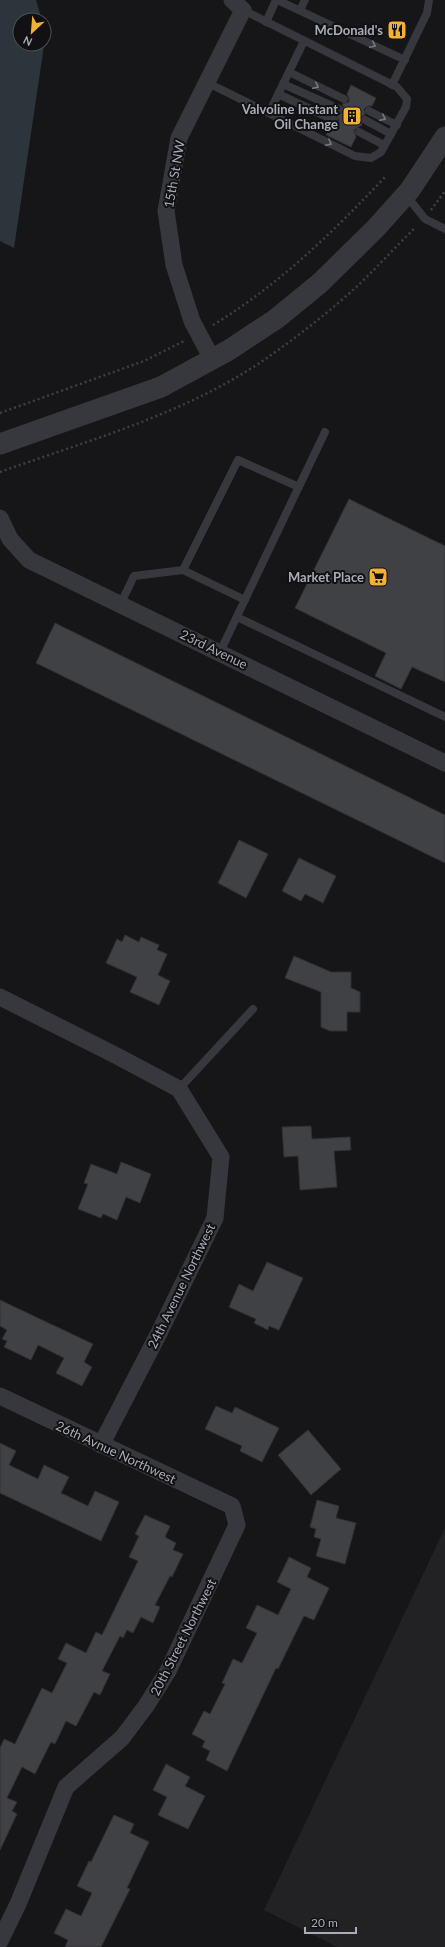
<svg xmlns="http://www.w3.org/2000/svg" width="445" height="1947" font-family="Lato,sans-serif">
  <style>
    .built { fill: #222225 }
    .water { fill: #2c353c }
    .building { fill: #404145; stroke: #303034 }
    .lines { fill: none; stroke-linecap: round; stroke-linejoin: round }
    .path { stroke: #3d3f44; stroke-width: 2.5; stroke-dasharray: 2 3; stroke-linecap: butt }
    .service { stroke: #37383d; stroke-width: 8 }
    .minor { stroke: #37383d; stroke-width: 17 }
    .tertiary { stroke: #37383d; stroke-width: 21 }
    .oneway { stroke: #757881 }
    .labels { text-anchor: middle; stroke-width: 4; stroke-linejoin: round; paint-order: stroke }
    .poi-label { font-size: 13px; font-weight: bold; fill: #a8adb8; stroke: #111113; text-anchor: end }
    .street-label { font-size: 13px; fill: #a8adb8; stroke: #111113 }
  </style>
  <rect width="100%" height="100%" fill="#161618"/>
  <path class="built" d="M445,1528V1947H337L264,1910Z"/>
  <path class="water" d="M0,0H36L42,20H20V44H44V26L46,32L14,248L0,241Z"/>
  <g class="building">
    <path d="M351,85L376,98L372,106H368L364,109L365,115L362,116L360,120L362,125L354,130L356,137L351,147L326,135L331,125H335L339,123V119L336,115L344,112V108L342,104L349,102V98L347,94Z"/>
    <path d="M349,499L445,546V682L412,667L401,689L375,676L386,653L295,608Z"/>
    <path d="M55,623L445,815V863L36,663Z"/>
    <path d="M239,840L268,854L246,898L218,883Z"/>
    <path d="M299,858L336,876L323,903L305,894L301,901L282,891Z"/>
    <path d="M125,935L139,942L141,937L159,945L157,950L167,954L158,975L170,981L159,1005L130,992L137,977L106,963L117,939L122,942Z"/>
    <path d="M294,956L331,972H351V988L360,992V1012H347V1031H330L321,1027V992L285,978Z"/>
    <path d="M311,1126L312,1139L350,1137L351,1150L334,1151L337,1187L300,1190L298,1156L284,1157L282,1127Z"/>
    <path d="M121,1162L151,1174L140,1203L126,1197L117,1220L103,1214L101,1218L78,1209L88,1184L84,1183L91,1164L117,1174Z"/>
    <path d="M267,1262L303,1278L279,1330L269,1326L268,1330L254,1323L256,1319L229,1307L239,1284L253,1291Z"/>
    <path d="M0,1300L93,1344L84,1362L92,1367L82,1386L56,1373L64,1358L38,1345L31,1360L4,1347L7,1341L2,1339L7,1330L0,1326Z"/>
    <path d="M216,1406L232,1413L235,1407L279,1428L262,1462L240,1451L242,1446L205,1429Z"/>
    <path d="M308,1430L341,1469L311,1495L278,1455Z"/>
    <path d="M0,1443L16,1451L9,1465L38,1479L44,1465L69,1477L61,1493L88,1506L95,1491L119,1502L101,1541L0,1493Z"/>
    <path d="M317,1500L339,1506L336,1518L356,1523L345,1564L316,1556L321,1539L314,1537L316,1529L310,1527Z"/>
    <path d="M145,1515L170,1526L165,1537L176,1543L173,1550L183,1554L172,1577L170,1576L155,1605L160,1607L153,1623L141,1617L133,1633L127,1630L123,1638L120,1636L102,1671L110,1674L100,1695L94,1692L76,1726L66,1721L55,1744L51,1742L35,1774L22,1767L7,1798L17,1802L12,1811L17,1814L0,1850V1748L4,1739L15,1744L42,1688L52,1693L67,1663L58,1659L66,1643L86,1653L96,1632L102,1635L138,1561L129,1557L139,1536L135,1534Z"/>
    <path d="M289,1557L311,1568L307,1577L329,1588L314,1620L304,1616L278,1669L276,1668L227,1771L206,1760L210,1751L202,1747L205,1741L192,1734L204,1711L210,1714L225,1684L222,1683L233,1659L242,1663L257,1633L246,1628L257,1605L278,1615L291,1589L277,1582Z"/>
    <path d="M166,1764L190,1777L185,1786L205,1796L188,1829L158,1815L167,1797L153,1790Z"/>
    <path d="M114,1815L134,1824L130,1833L149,1842L127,1888L130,1889L101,1947H65L68,1940L54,1933L66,1909L81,1916L92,1893L77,1886L89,1861L91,1862Z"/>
  </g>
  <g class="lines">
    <g class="path">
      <path d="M431,210L445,191"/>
      <path d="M213,325C280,284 332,233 386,176"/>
      <path d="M0,413L144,361L184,341"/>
      <path d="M0,472C89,440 185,414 264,360C294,339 324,316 352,291C374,271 394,248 416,227"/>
    </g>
    <g class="service">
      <path d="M277,0L405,60"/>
      <path d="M300,10L305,0"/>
      <path d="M266,22L276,0"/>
      <path d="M289,72L344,99"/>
      <path d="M206,82L355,156L371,158L381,152L406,107L407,99L397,87L243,10"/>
      <path d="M283,84L339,109"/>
      <path d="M392,85L427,13L429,0"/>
      <path d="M278,94L334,120"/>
      <path d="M369,111L397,125"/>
      <path d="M269,113L304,41"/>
      <path d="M365,120L391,134"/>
      <path d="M359,132L384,145"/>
      <path d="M406,195L425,219L445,229"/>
      <path d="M183,570L245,600"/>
      <path d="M121,603L134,576L183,570L238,460L299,487"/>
      <path d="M237,617L445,717"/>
      <path d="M220,652L325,432"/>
      <path d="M179,1089L253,1009"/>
    </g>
    <g class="minor">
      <path d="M212,359L192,321L174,265L166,211L179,138L243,10L232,0"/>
      <path d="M0,518L10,539L29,560L445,763"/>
      <path d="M0,997L117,1056L179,1089L221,1157L215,1218L160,1331L101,1445"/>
      <path d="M0,1396L232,1506L237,1525L168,1671L146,1706L122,1738L66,1787L18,1904L0,1941"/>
    </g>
    <path class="tertiary" d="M0,444L161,387L229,350L276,319L320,283L376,228L410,190L445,137"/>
  </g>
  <defs><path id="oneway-chevron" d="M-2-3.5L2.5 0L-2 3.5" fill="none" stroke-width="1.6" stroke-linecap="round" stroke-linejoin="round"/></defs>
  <g class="oneway">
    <use href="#oneway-chevron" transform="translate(373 45) rotate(25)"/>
    <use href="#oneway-chevron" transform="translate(316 86) rotate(26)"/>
    <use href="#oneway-chevron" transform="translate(383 118) rotate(26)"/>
    <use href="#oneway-chevron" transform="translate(329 143) rotate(27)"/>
  </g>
  <defs>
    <symbol id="restaurant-square" viewBox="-11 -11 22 22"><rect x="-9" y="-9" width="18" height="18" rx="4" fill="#f2b134" stroke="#111113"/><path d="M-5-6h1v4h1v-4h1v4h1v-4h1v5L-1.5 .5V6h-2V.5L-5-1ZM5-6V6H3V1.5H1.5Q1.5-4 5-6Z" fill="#111"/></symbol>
    <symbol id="building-square" viewBox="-11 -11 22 22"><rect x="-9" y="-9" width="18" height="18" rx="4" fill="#f2b134" stroke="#111113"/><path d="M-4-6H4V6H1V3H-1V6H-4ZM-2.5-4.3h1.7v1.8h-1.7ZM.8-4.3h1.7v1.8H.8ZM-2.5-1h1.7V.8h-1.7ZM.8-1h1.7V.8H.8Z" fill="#111"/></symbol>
    <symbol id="supermarket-square" viewBox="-11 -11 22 22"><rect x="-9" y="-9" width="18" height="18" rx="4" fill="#f2b134" stroke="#111113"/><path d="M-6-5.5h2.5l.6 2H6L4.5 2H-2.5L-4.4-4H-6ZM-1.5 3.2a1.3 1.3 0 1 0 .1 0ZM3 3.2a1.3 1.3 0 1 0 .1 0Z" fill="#111"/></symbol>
  </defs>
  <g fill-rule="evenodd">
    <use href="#restaurant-square" x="386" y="19" width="22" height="22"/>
    <use href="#building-square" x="341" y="105" width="22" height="22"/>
    <use href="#supermarket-square" x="367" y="566" width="22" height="22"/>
  </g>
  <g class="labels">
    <g class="poi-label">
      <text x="383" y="35">McDonald's</text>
      <text x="338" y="114">Valvoline Instant<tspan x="338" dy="15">Oil Change</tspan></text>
      <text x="364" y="582">Market Place</text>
    </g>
    <g class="street-label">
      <text transform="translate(174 174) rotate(-80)" y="5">15th St NW</text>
      <text transform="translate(214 649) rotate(26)" y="5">23rd Avenue</text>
      <text transform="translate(181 1286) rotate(-64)" y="5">24th Avenue Northwest</text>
      <text transform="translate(116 1452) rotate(25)" y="5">26th Avnue Northwest</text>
      <text transform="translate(183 1637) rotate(-63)" y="5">20th Street Northwest</text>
    </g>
  </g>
  <g transform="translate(32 32) rotate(206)"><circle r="19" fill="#111113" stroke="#4d4f55"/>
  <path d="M0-3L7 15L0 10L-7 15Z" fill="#f2b134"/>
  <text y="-6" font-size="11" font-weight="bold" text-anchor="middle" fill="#a8adb8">N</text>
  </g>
  <path d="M305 1927v6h51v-6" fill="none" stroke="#a8adb8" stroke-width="2"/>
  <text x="311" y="1927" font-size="12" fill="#a8adb8" stroke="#111113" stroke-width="3" paint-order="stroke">20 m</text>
</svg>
